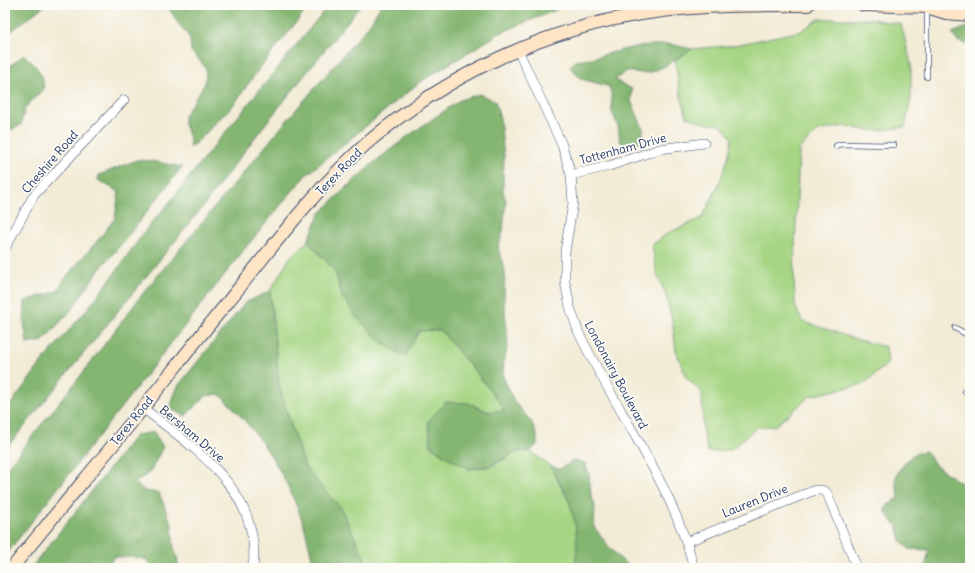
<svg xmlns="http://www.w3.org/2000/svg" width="975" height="573" font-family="Delius,sans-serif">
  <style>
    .green { fill: #a6d583; stroke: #608270 }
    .forest { fill: #84b671; stroke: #507268 }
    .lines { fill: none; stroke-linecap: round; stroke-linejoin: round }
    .service-casing { stroke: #3b4b70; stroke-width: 6 }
    .minor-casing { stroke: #3b4b70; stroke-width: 10 }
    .secondary-casing { stroke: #3b4b70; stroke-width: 14 }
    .service { stroke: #fff; stroke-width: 4.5 }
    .minor { stroke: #fff; stroke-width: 9 }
    .secondary { stroke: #fde5c5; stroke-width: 12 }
    .labels { text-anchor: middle; stroke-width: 3.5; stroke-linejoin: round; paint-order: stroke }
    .street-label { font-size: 12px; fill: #1b2f5e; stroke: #fdfcf7 }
  </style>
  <rect width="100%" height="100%" fill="#fdfcf7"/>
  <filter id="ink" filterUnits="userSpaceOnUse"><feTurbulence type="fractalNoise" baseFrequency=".025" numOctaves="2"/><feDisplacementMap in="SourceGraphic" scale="8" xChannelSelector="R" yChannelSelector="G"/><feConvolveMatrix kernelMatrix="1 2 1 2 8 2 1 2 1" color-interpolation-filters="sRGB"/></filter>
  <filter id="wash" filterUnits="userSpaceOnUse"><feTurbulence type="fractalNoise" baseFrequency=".012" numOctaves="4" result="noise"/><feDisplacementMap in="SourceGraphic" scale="16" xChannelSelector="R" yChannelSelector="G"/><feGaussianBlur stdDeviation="0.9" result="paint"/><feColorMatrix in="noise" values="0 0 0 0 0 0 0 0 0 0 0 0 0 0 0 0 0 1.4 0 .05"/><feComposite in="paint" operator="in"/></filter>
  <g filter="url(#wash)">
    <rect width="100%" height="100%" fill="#f2ebd5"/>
    <g class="green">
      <path d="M819,19H872L901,24L911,64V98L905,127L873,131L844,126L818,131L799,149L794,275L795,305L802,321L858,340L886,347L888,363L864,384L810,396L775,426L757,427L731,450L708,452L703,432L702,393L686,377L676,351L672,320L665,292L657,275L652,245L668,233L702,218C715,193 728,167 732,138L721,125L708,124L687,117L679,88L675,59L692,49L735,45L801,31Z"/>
      <path d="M308,241L335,271L342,296L358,319L381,342L419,331L440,329C462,356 485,382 506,410L489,412L468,403L431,446L447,457L470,469L492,466L516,452L530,451L550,466L570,503L578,534L576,560L574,568H369L340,506L323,489L305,467L293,432L279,385L270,291L290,257Z"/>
    </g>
    <g class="forest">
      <path d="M5,5H45L5,36Z"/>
      <path d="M167,5H310L256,73L235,103L196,143L189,148L190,140L184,124V116L205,83L206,68L191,51L190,39L185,31L179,25Z"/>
      <path d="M326,5H361L259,132L202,208L5,450V412L45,358L84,313L106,285L150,224L165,208L197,167L324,11Z"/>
      <path d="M381,5H559L558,9L500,33L420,82L305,176L247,246L5,556V470L82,374L144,292L294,112L370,24Z"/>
      <path d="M970,26V45L957,41L952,33L967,27Z"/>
      <path d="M669,44L692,49C681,56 658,73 645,73C639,73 632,72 626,71L615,80L632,89L631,101L643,128V139L636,144L625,145L620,141L618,126L612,112L611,92L608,86L581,79L570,67L575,61C593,59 609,53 626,49C641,45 655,45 669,44Z"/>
      <path d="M24,55C36,66 43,72 44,88L25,108L21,125L11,130H5V70Z"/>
      <path d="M479,94L495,101L500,119L504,156L503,191L506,201L503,231L498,248L505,272L504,300L508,344L504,362L503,376L514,401L532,423L537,436V445L530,451L516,452L490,466L470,469L447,457L431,446L428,421L446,402L468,403L489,412L505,410C485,382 462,356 440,330L419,331L405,357L381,342L358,319L342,296L335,271L308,241L320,213L347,187L372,164L408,136L460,100Z"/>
      <path d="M137,160L151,161L182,167L124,241L98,271L73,308L43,341L27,344L24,322L25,301L57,291L70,272L99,239L115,218L119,192L98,180L99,175Z"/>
      <path d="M270,291L279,385L293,432L305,467L323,489L340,506L369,568H314C311,554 308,540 304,526C287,475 259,431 219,394L206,396L185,416L169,408L178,386L245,303Z"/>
      <path d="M154,432L163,447L150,472L135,483L145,491L159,493L172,525L174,548L177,557L179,568H152L148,560L134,557H114L107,568H31L136,435Z"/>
      <path d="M926,451L936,466L970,489V568H925L929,550L909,549L901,541L897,525L889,518L885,509L889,504L899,498L895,480L899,470L912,455Z"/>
      <path d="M574,460L585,463L589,474L591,495L595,505L594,527L610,548L630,568H574C579,547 577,525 570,504C566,491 556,478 550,466L560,469Z"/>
    </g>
  </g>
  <g filter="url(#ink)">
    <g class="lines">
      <defs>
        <g id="service">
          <path d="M927,7V77"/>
          <path d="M836,146L840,144L894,145"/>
          <path d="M955,328L970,336"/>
          <path d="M965,391L970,388"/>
        </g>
        <g id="minor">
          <path d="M518,50L562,145L571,175L573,203L565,251V282L570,307L578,331C615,410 672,482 694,568"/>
          <path d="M571,175L609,166L660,149L704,143"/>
          <path d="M5,248L34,195L124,100"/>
          <path d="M143,408C195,449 262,491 253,568"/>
          <path d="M686,542L805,494C813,491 820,487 827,493L857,568"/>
        </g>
        <g id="secondary">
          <path d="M863,5L927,7L934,5"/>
          <path d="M927,7L946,13L970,15"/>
          <path d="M12,568C55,514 100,462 143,408C171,373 198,338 227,303C271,249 313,191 366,144C445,76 545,28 648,13C701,5 754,5 808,5"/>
        </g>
      </defs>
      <use href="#service" class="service-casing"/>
      <use href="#minor" class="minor-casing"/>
      <use href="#secondary" class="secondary-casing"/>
      <use href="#service" class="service"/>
      <use href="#minor" class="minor"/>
      <use href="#secondary" class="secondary"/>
    </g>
  </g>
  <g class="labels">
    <g class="street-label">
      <text transform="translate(623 149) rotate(-15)" y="4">Tottenham Drive</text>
      <text transform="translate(50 162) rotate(-49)" y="4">Cheshire Road</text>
      <text transform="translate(339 172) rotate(-46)" y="4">Terex Road</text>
      <text transform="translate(616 375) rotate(62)" y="4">Londonairy Boulevard</text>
      <text transform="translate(132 421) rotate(-51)" y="4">Terex Road</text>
      <text transform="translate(192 434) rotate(40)" y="4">Bersham Drive</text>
      <text transform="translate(755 501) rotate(-22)" y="4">Lauren Drive</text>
    </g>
  </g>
  <rect width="975" height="573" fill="none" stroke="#fdfcf7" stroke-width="20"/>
</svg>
